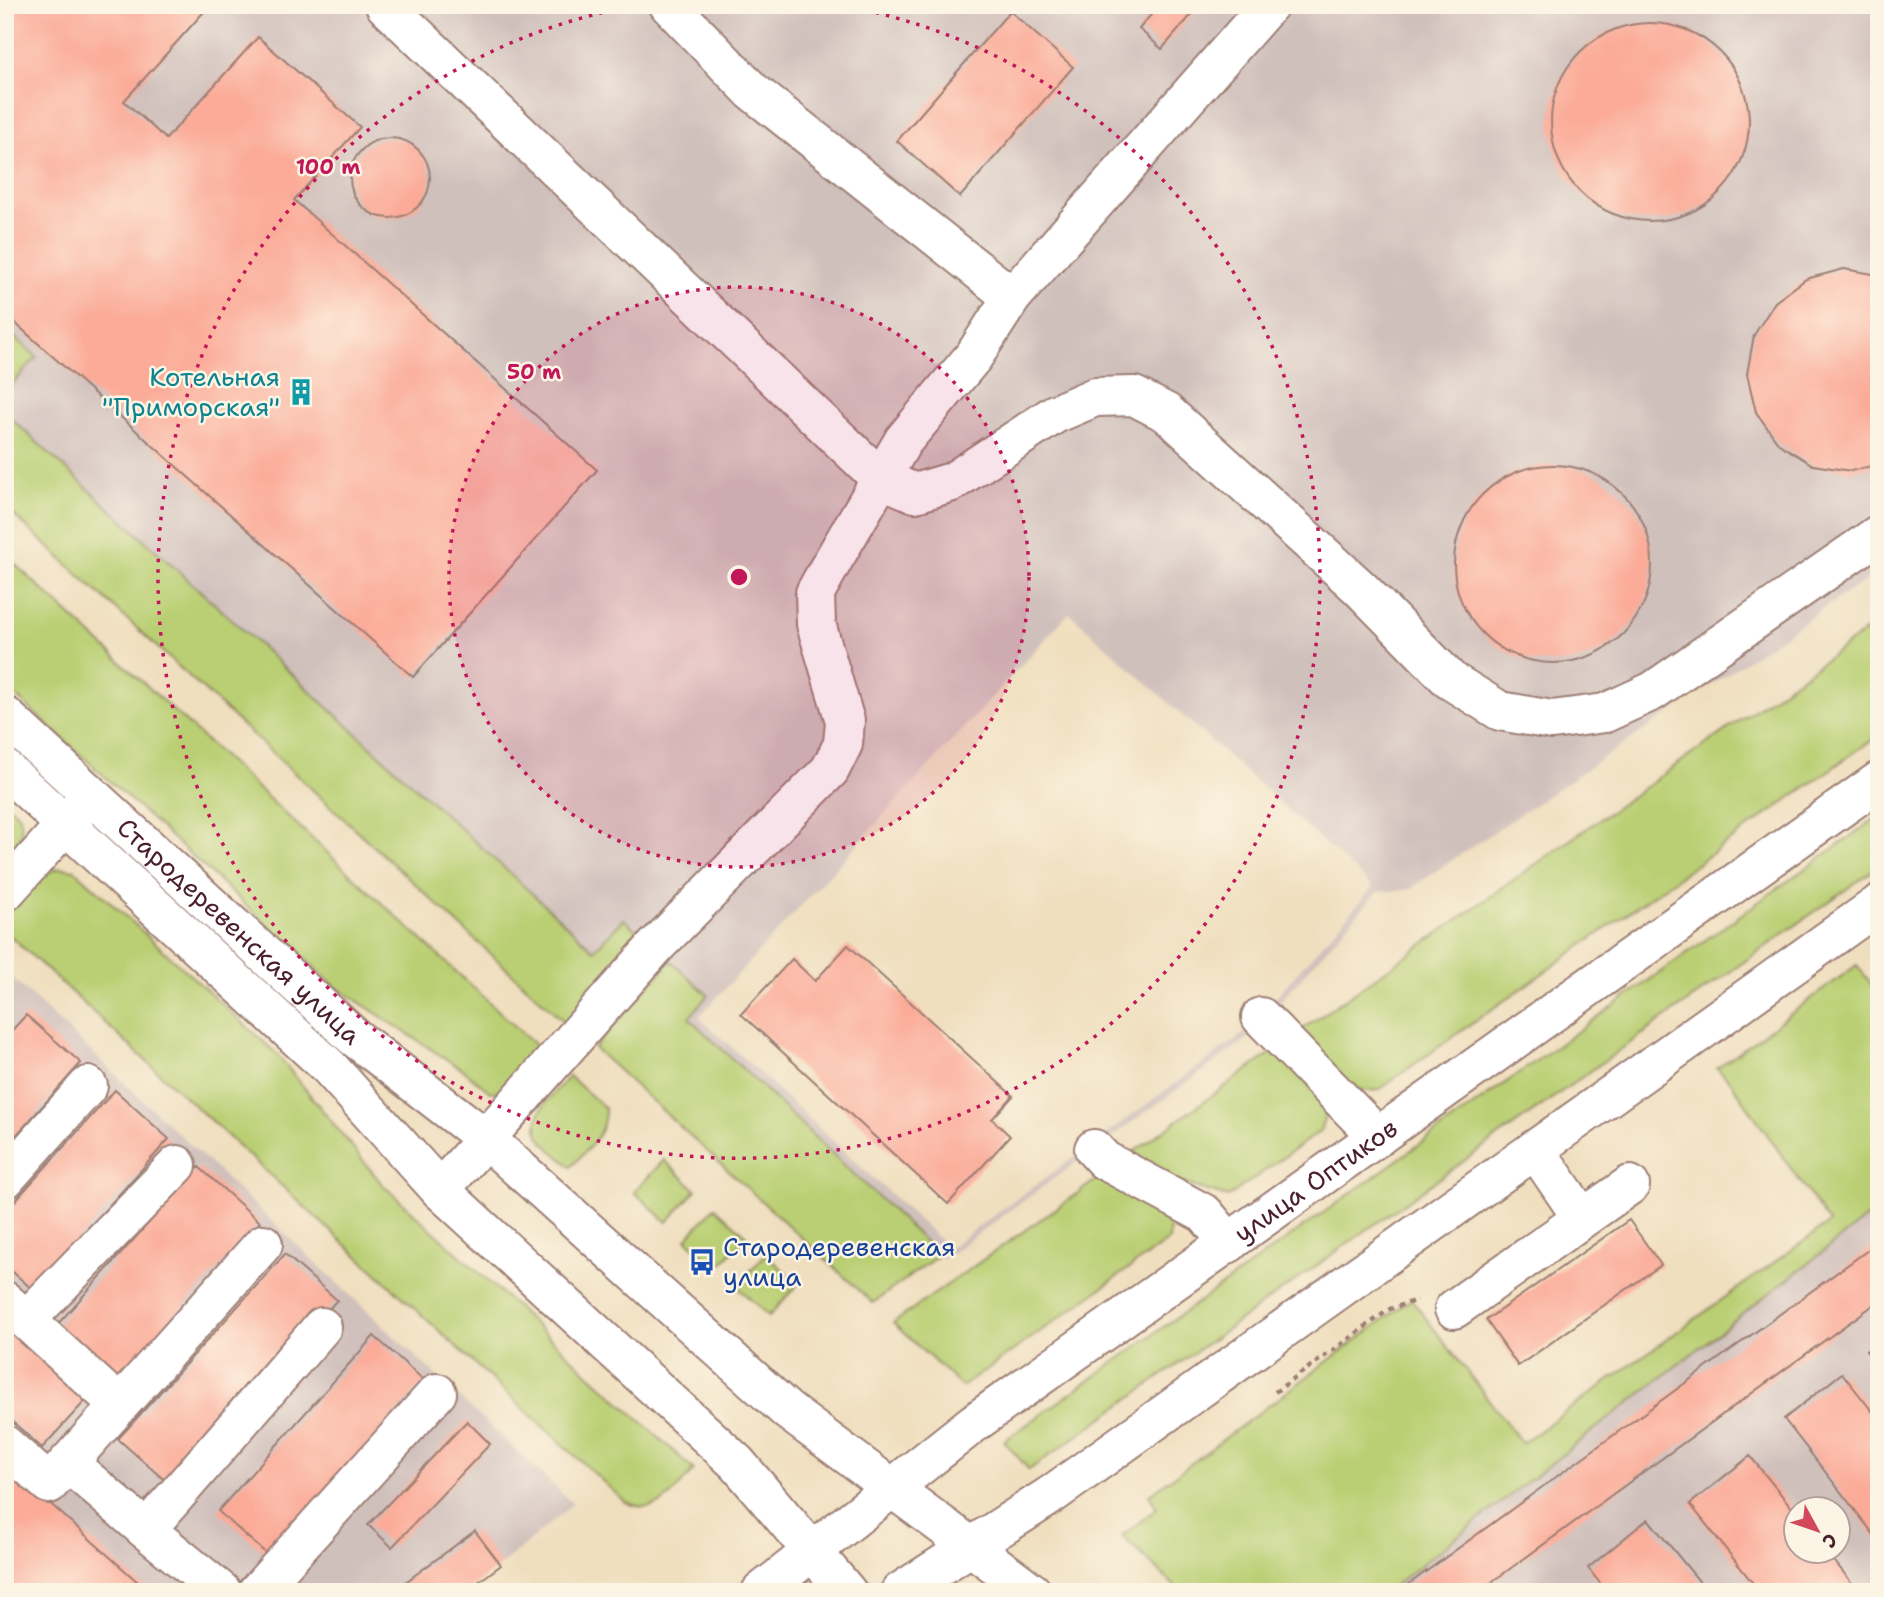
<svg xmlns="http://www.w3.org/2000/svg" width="1884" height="1597" font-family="'Shantell Sans',sans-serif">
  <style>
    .industrial { fill: #d0c0bc; fill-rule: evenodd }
    .green { fill: #bacf73; stroke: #82774f; stroke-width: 2 }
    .building { fill: #fbab98 }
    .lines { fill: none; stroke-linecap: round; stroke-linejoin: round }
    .minor-casing { stroke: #9d7f75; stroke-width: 42 }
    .major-casing { stroke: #9d7f75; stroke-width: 42 }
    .path { stroke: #9d7f75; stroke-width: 4.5; stroke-dasharray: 5 5; stroke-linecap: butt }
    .minor { stroke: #fff; stroke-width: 38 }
    .major { stroke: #fff; stroke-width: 38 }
    .ring { fill: none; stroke: #c2185b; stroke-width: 3.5; stroke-dasharray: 3.5 7 }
    .labels { text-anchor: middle; stroke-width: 5; stroke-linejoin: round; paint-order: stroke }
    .culture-label { font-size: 26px; fill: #0d838f; stroke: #fcf5e5; text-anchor: end }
    .street-label { font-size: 26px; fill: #4a1f2b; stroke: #fcf5e5 }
    .transit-label { font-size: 26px; fill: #164399; stroke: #fcf5e5; text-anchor: start }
    .centre { fill: #c2185b; stroke: #fcf5e5; stroke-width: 3.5 }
    .ring-label { font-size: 21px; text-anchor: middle; font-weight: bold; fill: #c2185b; stroke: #fcf5e5; stroke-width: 5; stroke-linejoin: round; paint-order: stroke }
  </style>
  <rect width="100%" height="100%" fill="#fcf5e5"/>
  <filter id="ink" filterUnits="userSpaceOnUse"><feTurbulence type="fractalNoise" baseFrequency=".0143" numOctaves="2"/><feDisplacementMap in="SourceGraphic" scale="14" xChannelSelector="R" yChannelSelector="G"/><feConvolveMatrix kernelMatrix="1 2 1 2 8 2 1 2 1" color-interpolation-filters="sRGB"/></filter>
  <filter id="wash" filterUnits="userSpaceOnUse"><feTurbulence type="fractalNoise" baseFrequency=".00686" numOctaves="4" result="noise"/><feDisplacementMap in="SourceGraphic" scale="28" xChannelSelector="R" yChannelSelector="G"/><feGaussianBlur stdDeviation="1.57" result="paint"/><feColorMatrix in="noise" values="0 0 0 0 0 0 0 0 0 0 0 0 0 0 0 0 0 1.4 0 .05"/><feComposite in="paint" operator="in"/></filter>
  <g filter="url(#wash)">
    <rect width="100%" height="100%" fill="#f0dfbf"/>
    <g class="industrial">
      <path d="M5,5H1879V571L1408,890L1377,892L1247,1039L943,1259L689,1017L708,995L625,919L595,950L5,413V392L36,357L5,329ZM1069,613L1373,887L1242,1035L949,1248L699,1017Z"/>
      <path d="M5,971L573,1504L501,1565L465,1592H5Z"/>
      <path d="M1879,1208V1592H1386ZM1797,1510H1839V1552H1797Z"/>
    </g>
    <g class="green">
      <path d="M5,329L37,357L5,392Z"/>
      <path d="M5,413L594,950L624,919L644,937L567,1024L5,507Z"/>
      <path d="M5,555L542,1051L503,1090L490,1092L466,1072L336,987L5,686Z"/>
      <path d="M1879,622V735L1378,1090L1366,1091L1352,1088L1294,1035Z"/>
      <path d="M5,803C9,807 16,811 18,815C28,832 15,850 5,863Z"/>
      <path d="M1879,816V866L1029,1470L1004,1441Z"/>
      <path d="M61,868L75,870L276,1053L382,1184L694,1470C672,1493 659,1519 624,1501L5,931V914C22,894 35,874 61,868Z"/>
      <path d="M671,961L708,995L689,1018L939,1255L873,1303L594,1048Z"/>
      <path d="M1857,965L1879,994V1208L1386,1592H1181L1122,1536L1157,1508L1149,1495L1411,1299L1522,1443L1829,1223L1730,1081L1717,1068Z"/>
      <path d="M1277,1049L1325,1104V1117L1320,1131L1228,1197L1165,1178L1128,1156Z"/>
      <path d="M569,1076L605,1108C606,1135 588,1148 571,1167C562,1158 548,1149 541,1139C526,1116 556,1091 569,1076Z"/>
      <path d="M664,1160L696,1190L667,1222L634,1192Z"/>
      <path d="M1105,1174L1167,1216L1170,1227L1169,1240L962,1387L893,1323Z"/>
      <path d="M715,1207L747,1236L717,1268L686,1239Z"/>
      <path d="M766,1254L798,1284L769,1316L736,1286Z"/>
    </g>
    <g id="blocks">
      <g class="building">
        <path d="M5,5H210L124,101L166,139L258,37L360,127L294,200L597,470L413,677L5,314Z"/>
        <path d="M1159,5H1200L1162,49L1139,29Z"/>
        <path d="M1010,11L1073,67L960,197L897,141Z"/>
        <circle cx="1650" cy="122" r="99"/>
        <circle cx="390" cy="178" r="40"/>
        <path d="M1844,269L1879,275V464L1851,471L1813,465L1779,444L1756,412L1747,374L1754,335L1775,302L1806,279Z"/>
        <circle cx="1553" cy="564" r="99"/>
        <path d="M848,945L1013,1096L992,1119L1010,1136L948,1204L741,1014L792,959L815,981Z"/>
        <path d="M26,1015L81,1063L5,1148V1038Z"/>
        <path d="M115,1090L169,1139L33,1290L5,1265V1212Z"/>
        <path d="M199,1167L260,1222L116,1380L56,1326Z"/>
        <path d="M1629,1220L1661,1265L1518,1366L1486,1320Z"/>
        <path d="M1879,1242V1301L1478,1592H1398Z"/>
        <path d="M285,1254L337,1300L170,1485L118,1439Z"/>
        <path d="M5,1326L87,1399L42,1448L5,1415Z"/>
        <path d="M374,1336L425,1381L269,1556L218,1511Z"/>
        <path d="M1879,1341V1367L1866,1351Z"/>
        <path d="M1842,1373L1879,1420V1541L1784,1419Z"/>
        <path d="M467,1421L490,1444L392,1547L368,1525Z"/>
        <path d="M1750,1456L1797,1514V1552H1827L1859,1592H1760L1690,1504Z"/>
        <path d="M5,1463L149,1592H5Z"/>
        <path d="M1648,1519L1708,1592H1607L1588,1568Z"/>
        <path d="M475,1531L501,1565L465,1592H392Z"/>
      </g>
    </g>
  </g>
  <g filter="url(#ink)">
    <use href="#blocks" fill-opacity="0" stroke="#9d7f75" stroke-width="2"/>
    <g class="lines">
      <defs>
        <g id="minor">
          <path d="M385,5L880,478L915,493L952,482L1055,414L1095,397L1134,396L1167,413L1360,588L1450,680L1500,711L1552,720L1605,713L1653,691L1879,534"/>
          <path d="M669,5L752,91L1012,297"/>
          <path id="s1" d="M5,716L354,1037L485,1138L788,1411L1032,1592"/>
          <path d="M5,769L329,1067L440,1190L737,1463L847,1592"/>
          <path d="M5,892L83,805"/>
          <path d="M1261,1017L1378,1137"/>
          <path d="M1094,1149L1104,1160L1205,1214L1229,1243"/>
          <path d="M1535,1149L1582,1218"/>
          <path d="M5,1179L88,1086"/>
          <path d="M440,1190L655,947L830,770L843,744L845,721L816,624L815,593L831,564L903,441L974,356L1012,297L1269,5"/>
          <path d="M5,1301L119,1405"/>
          <path d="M1454,1309L1630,1185"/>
          <path d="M26,1320L177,1165"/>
          <path d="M5,1445L49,1484L263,1244"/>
          <path d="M68,1463L146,1530L222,1592"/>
          <path d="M146,1530L322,1327"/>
          <path d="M257,1592L437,1393"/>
        </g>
        <g id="major">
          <path id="s2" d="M761,1592L974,1423L1879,781"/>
          <path d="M900,1592L1048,1497L1879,904"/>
        </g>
      </defs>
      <use href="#minor" class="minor-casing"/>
      <use href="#major" class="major-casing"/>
      <path class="path" d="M1275,1392L1390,1309L1417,1300"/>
      <use href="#minor" class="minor"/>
      <use href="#major" class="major"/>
    </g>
  </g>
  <circle cx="739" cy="577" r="290" fill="#c2185b" fill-opacity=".12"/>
  <g class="ring">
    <circle cx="739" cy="577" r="290"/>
    <path d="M845 6A581 581 0 1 1 633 6"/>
  </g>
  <defs>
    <symbol id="building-bare" viewBox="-9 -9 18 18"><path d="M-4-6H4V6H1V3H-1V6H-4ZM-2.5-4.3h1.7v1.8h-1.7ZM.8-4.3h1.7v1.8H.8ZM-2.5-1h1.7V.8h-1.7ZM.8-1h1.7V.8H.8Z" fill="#0f9aa8" stroke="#fcf5e5" stroke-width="2.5" paint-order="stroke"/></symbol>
    <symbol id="bus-bare" viewBox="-9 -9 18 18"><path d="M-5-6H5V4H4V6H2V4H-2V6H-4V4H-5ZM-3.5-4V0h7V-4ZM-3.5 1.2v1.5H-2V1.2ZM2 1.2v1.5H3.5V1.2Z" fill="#1a4fb4" stroke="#fcf5e5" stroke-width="2.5" paint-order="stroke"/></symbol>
  </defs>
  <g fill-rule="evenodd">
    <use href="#building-bare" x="282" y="373" width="38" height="38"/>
    <use href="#bus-bare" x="683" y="1243" width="38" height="38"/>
  </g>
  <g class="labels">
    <g class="culture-label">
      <text x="280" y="386">Котельная<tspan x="280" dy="30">"Приморская"</tspan></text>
    </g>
    <g class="street-label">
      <text dy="9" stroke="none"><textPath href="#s1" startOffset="318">Стародеревенская улица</textPath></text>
      <text dy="9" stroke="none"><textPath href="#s2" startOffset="691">улица Оптиков</textPath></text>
    </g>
    <g class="transit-label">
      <text x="723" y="1256">Стародеревенская<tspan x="723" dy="30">улица</tspan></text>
    </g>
  </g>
  <circle cx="739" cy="577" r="10" class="centre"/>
  <g class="ring-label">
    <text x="328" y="174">100 m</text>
    <text x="534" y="379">50 m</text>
  </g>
  <rect width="1884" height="1597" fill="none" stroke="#fcf5e5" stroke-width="28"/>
  <g transform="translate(1817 1530) rotate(130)"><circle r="33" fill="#fcf5e5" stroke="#b59f9b" stroke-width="2"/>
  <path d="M0-5L12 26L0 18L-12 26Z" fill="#d1495b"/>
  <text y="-10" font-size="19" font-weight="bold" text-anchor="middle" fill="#4a1f2b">С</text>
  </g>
</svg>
